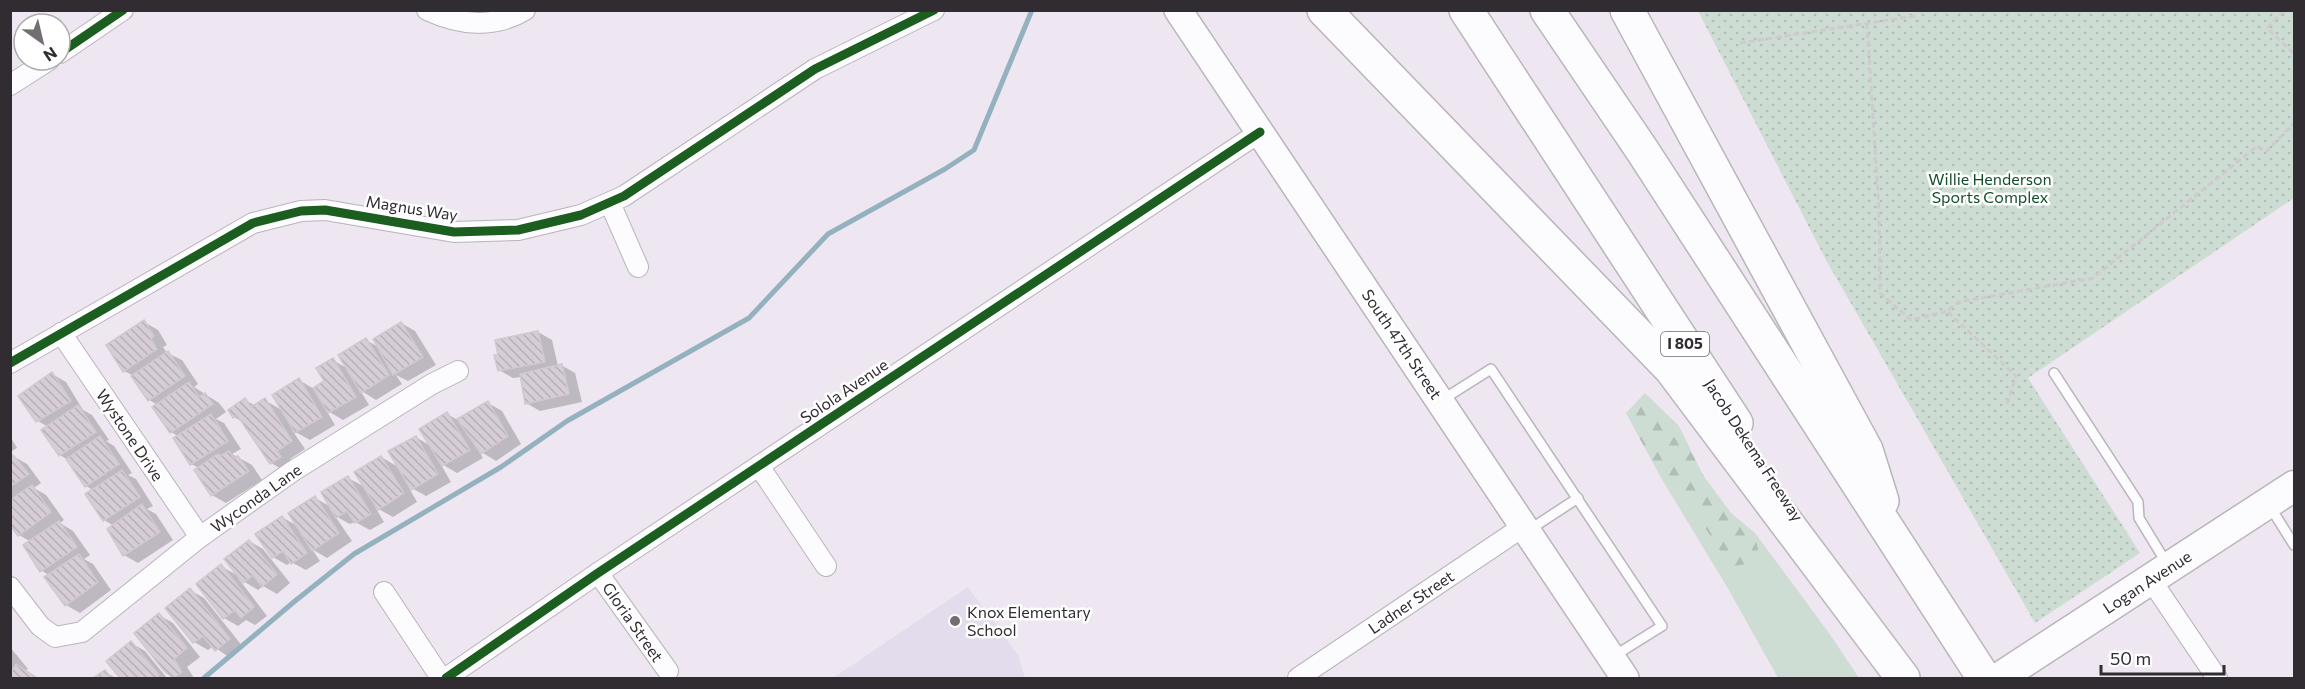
<svg xmlns="http://www.w3.org/2000/svg" width="2305" height="689" font-family="Commissioner,sans-serif">
  <style>
    .education { fill: #e2dced }
    .grass { fill: #ceddd4 }
    .forest { fill: url(#forest-firs) }
    .park { fill: url(#park-dots) }
    .shadow { fill: #0003 }
    .lines { fill: none; stroke-linecap: round; stroke-linejoin: round }
    .stream { stroke: #94b1c0; stroke-width: 5 }
    .building { fill: url(#building-back-hatch); stroke: #d0c9d1; stroke-width: 1.5 }
    .lane-casing { stroke: #bab4bb; stroke-width: 12 }
    .street-casing { stroke: #bab4bb; stroke-width: 22 }
    .secondary-casing { stroke: #bab4bb; stroke-width: 30 }
    .primary-casing { stroke: #bab4bb; stroke-width: 33 }
    .highway-casing { stroke: #bab4bb; stroke-width: 36 }
    .path { stroke: #cdcbcd; stroke-width: 3; stroke-dasharray: 6 3; stroke-linecap: butt }
    .lane { stroke: #fcfbfd; stroke-width: 9 }
    .street { stroke: #fcfbfd; stroke-width: 20 }
    .secondary { stroke: #fcfbfd; stroke-width: 27 }
    .primary { stroke: #fcfbfd; stroke-width: 30 }
    .highway { stroke: #fcfbfd; stroke-width: 33 }
    .cycleway-casing { stroke: #fff; stroke-width: 13 }
    .cycleway { stroke: #1b5e20; stroke-width: 9 }
    .poi-dot { fill: #736d74; stroke: #fff; stroke-width: 2 }
    .labels { text-anchor: middle; stroke-width: 5; stroke-linejoin: round; paint-order: stroke }
    .shield { fill: #fff; stroke: #6f6b70; stroke-width: 1.5 }
    .shield-label { font-size: 15px; font-weight: bold; fill: #312c32 }
    .park-label { font-size: 16px; fill: #144f2c; stroke: #fff }
    .street-label { font-size: 16px; fill: #312c32; stroke: #fff }
    .poi-label { font-size: 16px; fill: #312c32; stroke: #fff; text-anchor: start }
  </style>
  <defs>
    <pattern id="forest-firs" width="22" height="20" patternUnits="userSpaceOnUse" patternTransform="scale(1.5)"><rect width="22" height="20" fill="#ceddd4"/><path d="M5 1l3.5 6h-7zM16 11l3.5 6h-7z" fill="#b1beb6"/></pattern>
    <pattern id="park-dots" width="8" height="8" patternUnits="userSpaceOnUse" patternTransform="scale(1.5)"><rect width="8" height="8" fill="#ceddd4"/><path d="M2 2h.1M6 6h.1" fill="none" stroke="#b1beb6" stroke-width="1.8" stroke-linecap="round"/></pattern>
    <pattern id="building-back-hatch" width="6" height="6" patternUnits="userSpaceOnUse" patternTransform="scale(1.5)"><rect width="6" height="6" fill="#d6cdd6"/><path d="M-1 5l2 2M0 0l6 6M5-1l2 2" fill="none" stroke="#b8b0b8"/></pattern>
  </defs>
  <rect width="100%" height="100%" fill="#eee6f0"/>
  <path class="education" d="M968,587L1018,655L1025,678H833Z"/>
  <path class="grass" d="M1660,476L1700,520L1731,566L1758,550L1755,533L1829,633L1859,678H1778L1730,592Z"/>
  <path class="forest" d="M1645,393L1679,426L1703,475L1731,513L1755,533L1758,550L1751,563L1731,567L1700,520L1660,476L1626,413Z"/>
  <path class="park" d="M1698,11H2294V198L2028,378L2140,553L2035,623L1826,260Z"/>
  <g class="shadow">
    <path d="M144,322L158,330L167,345L163,347L167,353L182,360L198,384L194,387L219,403L226,412L216,419L224,423L241,449L232,454L252,465L262,480L226,503L212,495L196,471L199,468L191,464L178,436L171,432L158,405L149,400L132,375L124,371Z"/>
    <path d="M401,323L415,331L436,365L408,381L396,375L402,384L376,400L360,390L369,405L343,420L326,410L335,425L310,440L292,430L305,449L290,459L294,465L285,471L271,463L244,423L234,417L245,400L256,406L265,400L283,411L299,380L314,389L326,382L333,360L348,369L366,340L380,348Z"/>
    <path d="M538,332L552,340L558,366L561,365L575,373L582,402L540,411L526,403L522,377L513,378L499,370Z"/>
    <path d="M52,374L66,382L83,410L92,415L109,440L106,441L114,446L132,473L128,475L136,479L153,506L147,509L156,514L173,540L138,563L124,555L114,526L104,520L93,490L86,486L68,460L60,455L48,427L38,421L20,396Z"/>
    <path d="M488,403L502,411L521,444L496,461L478,450L483,458L457,473L440,463L451,482L426,496L408,486L417,502L393,517L375,507L384,522L370,530L355,522L350,524L335,516L352,541L327,558L312,549L320,561L306,570L291,562L287,565L273,557L282,517L299,527L315,498L331,507L348,478L365,487L381,457L400,468L416,437L432,447L447,414L458,420Z"/>
    <path d="M10,436L17,448L10,452Z"/>
    <path d="M13,456L27,464L41,483L34,488L46,495L64,520L60,523L73,531L90,555L84,559L93,564L111,590L80,613L66,605L50,576L41,570L31,542L19,535L10,522V458Z"/>
    <path d="M249,541L263,549L290,583L277,594L263,586L258,590L238,578L267,616L255,625L246,620L238,626L224,618L221,566L240,577Z"/>
    <path d="M190,590L204,598L243,647L230,658L213,646L208,650L194,642L167,609Z"/>
    <path d="M159,615L173,623L200,657L187,667L194,678H173L136,633Z"/>
    <path d="M131,643L145,651L167,678H123L108,661Z"/>
    <path d="M10,647L28,669L25,671L37,678H10Z"/>
    <path d="M105,672L116,678H96Z"/>
  </g>
  <g class="lines">
    <path class="stream" d="M204,678L295,601L354,554L501,467L567,421L749,318L828,234L945,169L974,150L1032,10"/>
  </g>
  <g class="building">
    <path d="M144,320L154,336L151,339L157,349L123,372L106,345Z"/>
    <path d="M401,322L423,357L393,375L373,339Z"/>
    <path d="M538,331L545,362L498,371L494,355H498L495,340Z"/>
    <path d="M366,338L389,375L361,393L338,355Z"/>
    <path d="M168,351L185,376L148,401L131,376Z"/>
    <path d="M333,358L356,397L328,413L313,388L324,381L316,368Z"/>
    <path d="M562,364L569,394L525,404L520,374Z"/>
    <path d="M52,372L71,401L36,422L18,396Z"/>
    <path d="M299,378L322,417L295,433L272,395Z"/>
    <path d="M189,382L199,397L205,393L213,404L170,433L152,407Z"/>
    <path d="M245,398L251,407L265,398L292,441L277,451L281,457L270,464L237,415L233,418L228,410Z"/>
    <path d="M488,401L508,436L481,454L457,419Z"/>
    <path d="M78,405L96,432L59,456L41,430Z"/>
    <path d="M447,412L470,450L442,466L419,429Z"/>
    <path d="M211,414L228,441L190,465L173,438Z"/>
    <path d="M100,436L119,464L85,487L66,459Z"/>
    <path d="M416,436L438,474L411,490L388,451Z"/>
    <path d="M229,451L234,458L238,456L249,471L211,496L194,470L218,454L220,456Z"/>
    <path d="M13,455L29,474L10,487V456Z"/>
    <path d="M381,456L404,493L378,510L354,472Z"/>
    <path d="M122,470L140,497L103,521L85,494Z"/>
    <path d="M348,476L371,514L355,523L347,511L336,518L321,492Z"/>
    <path d="M32,485L51,512L18,536L10,525V500Z"/>
    <path d="M315,496L339,533L312,551L288,513Z"/>
    <path d="M142,504L160,532L123,556L107,529Z"/>
    <path d="M282,516L307,553L291,564L283,551L272,558L255,534Z"/>
    <path d="M59,521L77,547L40,572L23,545Z"/>
    <path d="M249,540L277,574L262,587L253,575L243,583L224,559Z"/>
    <path d="M79,554L98,582L65,606L44,577Z"/>
    <path d="M221,564L254,607L241,618L235,610L223,619L196,584Z"/>
    <path d="M190,588L230,639L215,651L203,636L193,643L165,608Z"/>
    <path d="M159,613L187,648L174,659L182,672L173,678L164,671L134,633Z"/>
    <path d="M131,641L159,675L155,678H120L106,661Z"/>
    <path d="M16,664L37,678H10V673Z"/>
    <path d="M105,670L111,678H93Z"/>
  </g>
  <g class="lines">
    <defs>
      <g id="lane">
        <path d="M2054,373L2138,502L2139,518L2167,564"/>
        <path d="M1442,400L1491,369L1662,626L1614,656"/>
        <path d="M2269,505L2294,545"/>
        <path d="M1529,530L1578,498"/>
      </g>
      <g id="street">
        <path d="M427,10C459,25 494,29 525,10"/>
        <path d="M60,53L123,10"/>
        <path d="M10,85L49,60"/>
        <path d="M610,203L638,267"/>
        <path d="M61,333L200,537"/>
        <path d="M10,363L253,223L301,211L325,210L454,232L518,230L581,215L624,196L815,69L934,10"/>
        <path d="M759,466L826,566"/>
        <path d="M598,573L668,671"/>
        <path d="M2151,580L2217,678"/>
        <path d="M10,587L40,626L55,637L82,632L200,537L293,471L432,384L458,371"/>
        <path d="M384,592L441,678"/>
        <path d="M446,678L598,573L1260,132"/>
        <path d="M1298,678L1524,526"/>
      </g>
      <path id="secondary" d="M1178,10L1625,678"/>
      <path id="primary" d="M1999,678L2294,486"/>
      <g id="highway">
        <path d="M1324,10L1671,369L1903,678"/>
        <path d="M1466,10L1736,423"/>
        <path d="M1547,10L1642,150L1984,678"/>
        <path d="M1627,10L1866,450L1882,501"/>
      </g>
    </defs>
    <use href="#lane" class="lane-casing"/>
    <use href="#street" class="street-casing"/>
    <use href="#secondary" class="secondary-casing"/>
    <use href="#primary" class="primary-casing"/>
    <use href="#highway" class="highway-casing"/>
    <g class="path">
      <path d="M2284,11L2267,28L2294,54"/>
      <path d="M1867,23L1879,211L1880,293L1911,320L1947,311"/>
      <path d="M1740,43L1914,16L1915,10"/>
      <path d="M2007,404L2016,376L1947,311L1959,302L2093,278L2256,147L2267,151L2294,123"/>
    </g>
    <use href="#lane" class="lane"/>
    <use href="#street" class="street"/>
    <use href="#secondary" class="secondary"/>
    <use href="#primary" class="primary"/>
    <use href="#highway" class="highway"/>
    <defs>
      <g id="cycleway">
        <path d="M60,53L123,10"/>
        <path d="M10,363L253,223L301,211L325,210L454,232L518,230L581,215L624,196L815,69L934,10"/>
        <path d="M446,678L598,573L1260,132"/>
      </g>
    </defs>
    <use href="#cycleway" class="cycleway-casing"/>
    <use href="#cycleway" class="cycleway"/>
  </g>
  <circle class="poi-dot" cx="955" cy="621" r="6"/>
  <g class="labels">
    <rect class="shield" x="1661" y="332" width="48" height="24" rx="4.5"/>
    <g class="shield-label">
      <text x="1685" y="349">I 805</text>
    </g>
    <g class="park-label">
      <text x="1990" y="185">Willie Henderson<tspan x="1990" dy="18">Sports Complex</tspan></text>
    </g>
    <g class="street-label">
      <text transform="translate(412 208) rotate(9)" y="6">Magnus Way</text>
      <text transform="translate(1402 344) rotate(56)" y="6">South 47th Street</text>
      <text transform="translate(844 391) rotate(-34)" y="6">Solola Avenue</text>
      <text transform="translate(130 435) rotate(56)" y="6">Wystone Drive</text>
      <text transform="translate(1754 450) rotate(57)" y="6">Jacob Dekema Freeway</text>
      <text transform="translate(256 498) rotate(-35)" y="6">Wyconda Lane</text>
      <text transform="translate(2147 582) rotate(-33)" y="6">Logan Avenue</text>
      <text transform="translate(1411 602) rotate(-34)" y="6">Ladner Street</text>
      <text transform="translate(633 622) rotate(55)" y="6">Gloria Street</text>
    </g>
    <g class="poi-label">
      <text x="967" y="618">Knox Elementary<tspan x="967" dy="18">School</tspan></text>
    </g>
  </g>
  <rect width="2305" height="689" fill="none" stroke="#312c32" stroke-width="24"/>
  <g transform="translate(42 42) rotate(146)"><circle r="28" fill="#ffffff" stroke="#adabad" stroke-width="1.5"/>
  <path d="M0-4.5L10 22L0 15L-10 22Z" fill="#736d74"/>
  <text y="-9" font-size="16" font-weight="bold" text-anchor="middle" fill="#312c32">N</text>
  </g>
  <path d="M2101 665v9h123v-9" fill="none" stroke="#312c32" stroke-width="3"/>
  <text x="2110" y="665" font-size="18" fill="#312c32" stroke="#ffffff" stroke-width="4.5" paint-order="stroke">50 m</text>
</svg>
